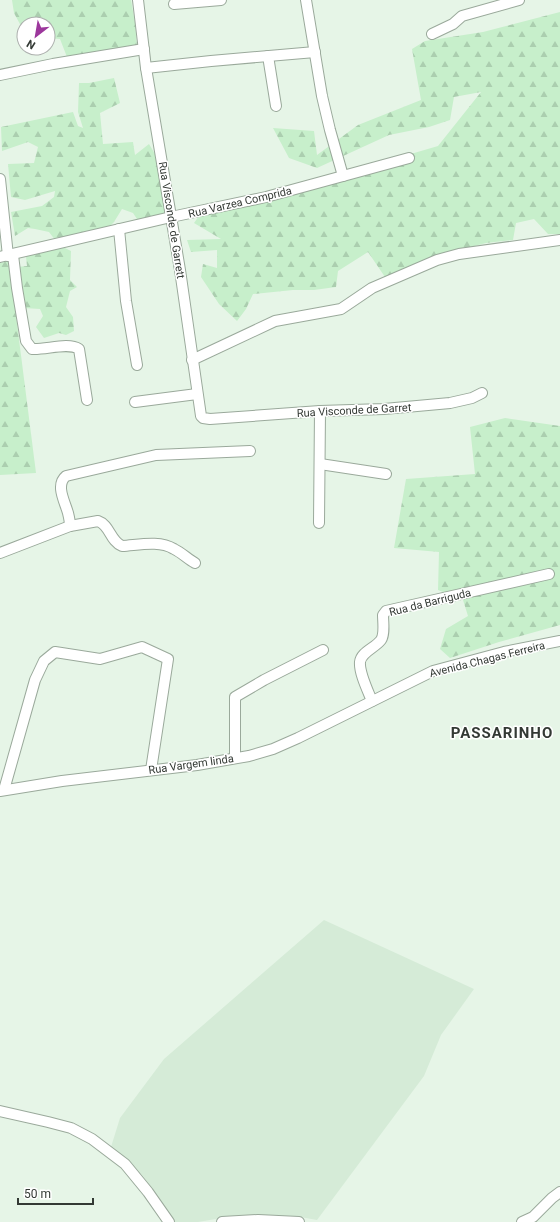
<svg xmlns="http://www.w3.org/2000/svg" width="560" height="1222" font-family="Roboto,sans-serif">
  <style>
    .built { fill: #d5ebd7 }
    .forest { fill: url(#forest-firs) }
    .lines { fill: none; stroke-linecap: round; stroke-linejoin: round }
    .street-casing { stroke: #9aa99b; stroke-width: 12 }
    .street { stroke: #fff; stroke-width: 10 }
    .labels { text-anchor: middle; stroke-width: 3; stroke-linejoin: round; paint-order: stroke }
    .street-label { font-size: 11px; fill: #333934; stroke: #fff }
    .district-label { font-size: 15px; font-weight: bold; letter-spacing: 1px; fill: #333934; stroke: #fff }
  </style>
  <defs>
    <pattern id="forest-firs" width="22" height="20" patternUnits="userSpaceOnUse"><rect width="22" height="20" fill="#c7efcb"/><path d="M5 1l3.5 6h-7zM16 11l3.5 6h-7z" fill="#abceaf"/></pattern>
  </defs>
  <rect width="100%" height="100%" fill="#e6f5e7"/>
  <path class="built" d="M324,920L474,989L441,1035L424,1076L317,1220L295,1216L239,1215L198,1222H175L143,1176L124,1158L111,1147L120,1118L164,1059Z"/>
  <g class="forest">
    <path d="M12,0H131L135,23L137,47L67,57L60,39L48,38V24H41L40,22L31,24H24V26H21L14,13Z"/>
    <path d="M560,12V234H548L534,219L516,223L513,240L486,243L431,257L385,277L368,252L338,271L336,287L314,290H293L253,294L246,309L237,321L219,304L201,277L203,264L217,268V250L191,252L187,240L221,239L194,223L199,216L438,146L481,92L454,97L450,120L429,127L389,135L317,168L289,158L273,128L314,131L317,155L358,125L421,100L412,49L425,41L483,32Z"/>
    <path d="M114,78L120,103L100,113L103,144L133,142L135,155L149,144L155,154L168,218L137,219L133,213L122,209L114,222L108,228L56,241L49,232L35,229L28,228L15,236L11,212L42,206L54,197L55,191L25,200L11,197L8,164L34,163L38,147L28,142L2,151L1,127L73,112L78,126L83,128L78,112L79,83H89Z"/>
    <path d="M57,244L71,251L70,280L77,287L70,291L66,307L73,317L74,331L66,335L59,333L44,338L36,327L43,316L40,309L24,308L17,267L27,266L26,257L39,248Z"/>
    <path d="M9,261L36,473L0,475V263Z"/>
    <path d="M505,418L560,426V625L499,642L450,658L440,649L446,629L468,616L463,600L438,590L439,552L394,548L406,479L475,474L470,427Z"/>
  </g>
  <g class="lines">
    <defs>
      <g id="street">
        <path d="M138,0L146,68L180,270L201,416L203,418L210,419L320,411L384,409L450,403L472,398L482,393"/>
        <path d="M306,0L322,96L330,130L343,176"/>
        <path d="M174,4L221,0"/>
        <path d="M432,34L453,24L462,16L519,0"/>
        <path d="M268,56L276,106"/>
        <path d="M146,68L211,61L315,52"/>
        <path d="M0,75L53,64L144,49"/>
        <path d="M0,179L8,256"/>
        <path d="M119,229L126,301L137,365"/>
        <path d="M13,255L17,288L26,341L32,349C46,350 68,342 79,349L87,400"/>
        <path d="M0,257L171,217L266,197L409,158"/>
        <path d="M192,360L275,321L341,309L372,288L437,260L459,254L560,240"/>
        <path d="M135,402L197,394"/>
        <path d="M320,464L386,474"/>
        <path d="M319,523L320,411"/>
        <path d="M70,526C70,522 69,517 68,513C65,502 55,485 66,476L156,455L250,451"/>
        <path d="M0,553L70,526L98,521C110,525 110,541 122,546C139,545 159,540 174,549C182,553 188,559 195,563"/>
        <path d="M372,701C368,691 359,673 360,662C361,652 375,648 381,640C385,634 383,622 383,615L386,611L549,574"/>
        <path d="M235,758V697L264,680L323,650"/>
        <path d="M4,790L35,680L44,661L55,652L100,659L142,647L168,659L151,770"/>
        <path d="M0,791L62,781L197,765L249,756L273,749L298,738L433,671L504,652L560,641"/>
        <path d="M0,1111L48,1122L71,1128L92,1139L125,1164L148,1192L169,1222"/>
        <path d="M222,1222L258,1220L299,1222"/>
        <path d="M522,1222L533,1217L552,1198L560,1192"/>
      </g>
    </defs>
    <use href="#street" class="street-casing"/>
    <use href="#street" class="street"/>
  </g>
  <g class="labels">
    <g class="street-label">
      <text transform="translate(240 202) rotate(-13)" y="4">Rua Varzea Comprida</text>
      <text transform="translate(172 220) rotate(81)" y="4">Rua Visconde de Garrett</text>
      <text transform="translate(354 410) rotate(-3)" y="4">Rua Visconde de Garret</text>
      <text transform="translate(430 602) rotate(-14)" y="4">Rua da Barriguda</text>
      <text transform="translate(487 659) rotate(-14)" y="4">Avenida Chagas Ferreira</text>
      <text transform="translate(191 764) rotate(-8)" y="4">Rua Vargem linda</text>
    </g>
    <g class="district-label">
      <text x="502" y="738">PASSARINHO</text>
    </g>
  </g>
  <g transform="translate(36 36) rotate(211)"><circle r="19" fill="#ffffff" stroke="#adb0ae"/>
  <path d="M0-3L7 15L0 10L-7 15Z" fill="#9c379c"/>
  <text y="-6" font-size="11" font-weight="bold" text-anchor="middle" fill="#333934">N</text>
  </g>
  <path d="M18 1198v6h75v-6" fill="none" stroke="#333934" stroke-width="2"/>
  <text x="24" y="1198" font-size="12" fill="#333934" stroke="#ffffff" stroke-width="3" paint-order="stroke">50 m</text>
</svg>
